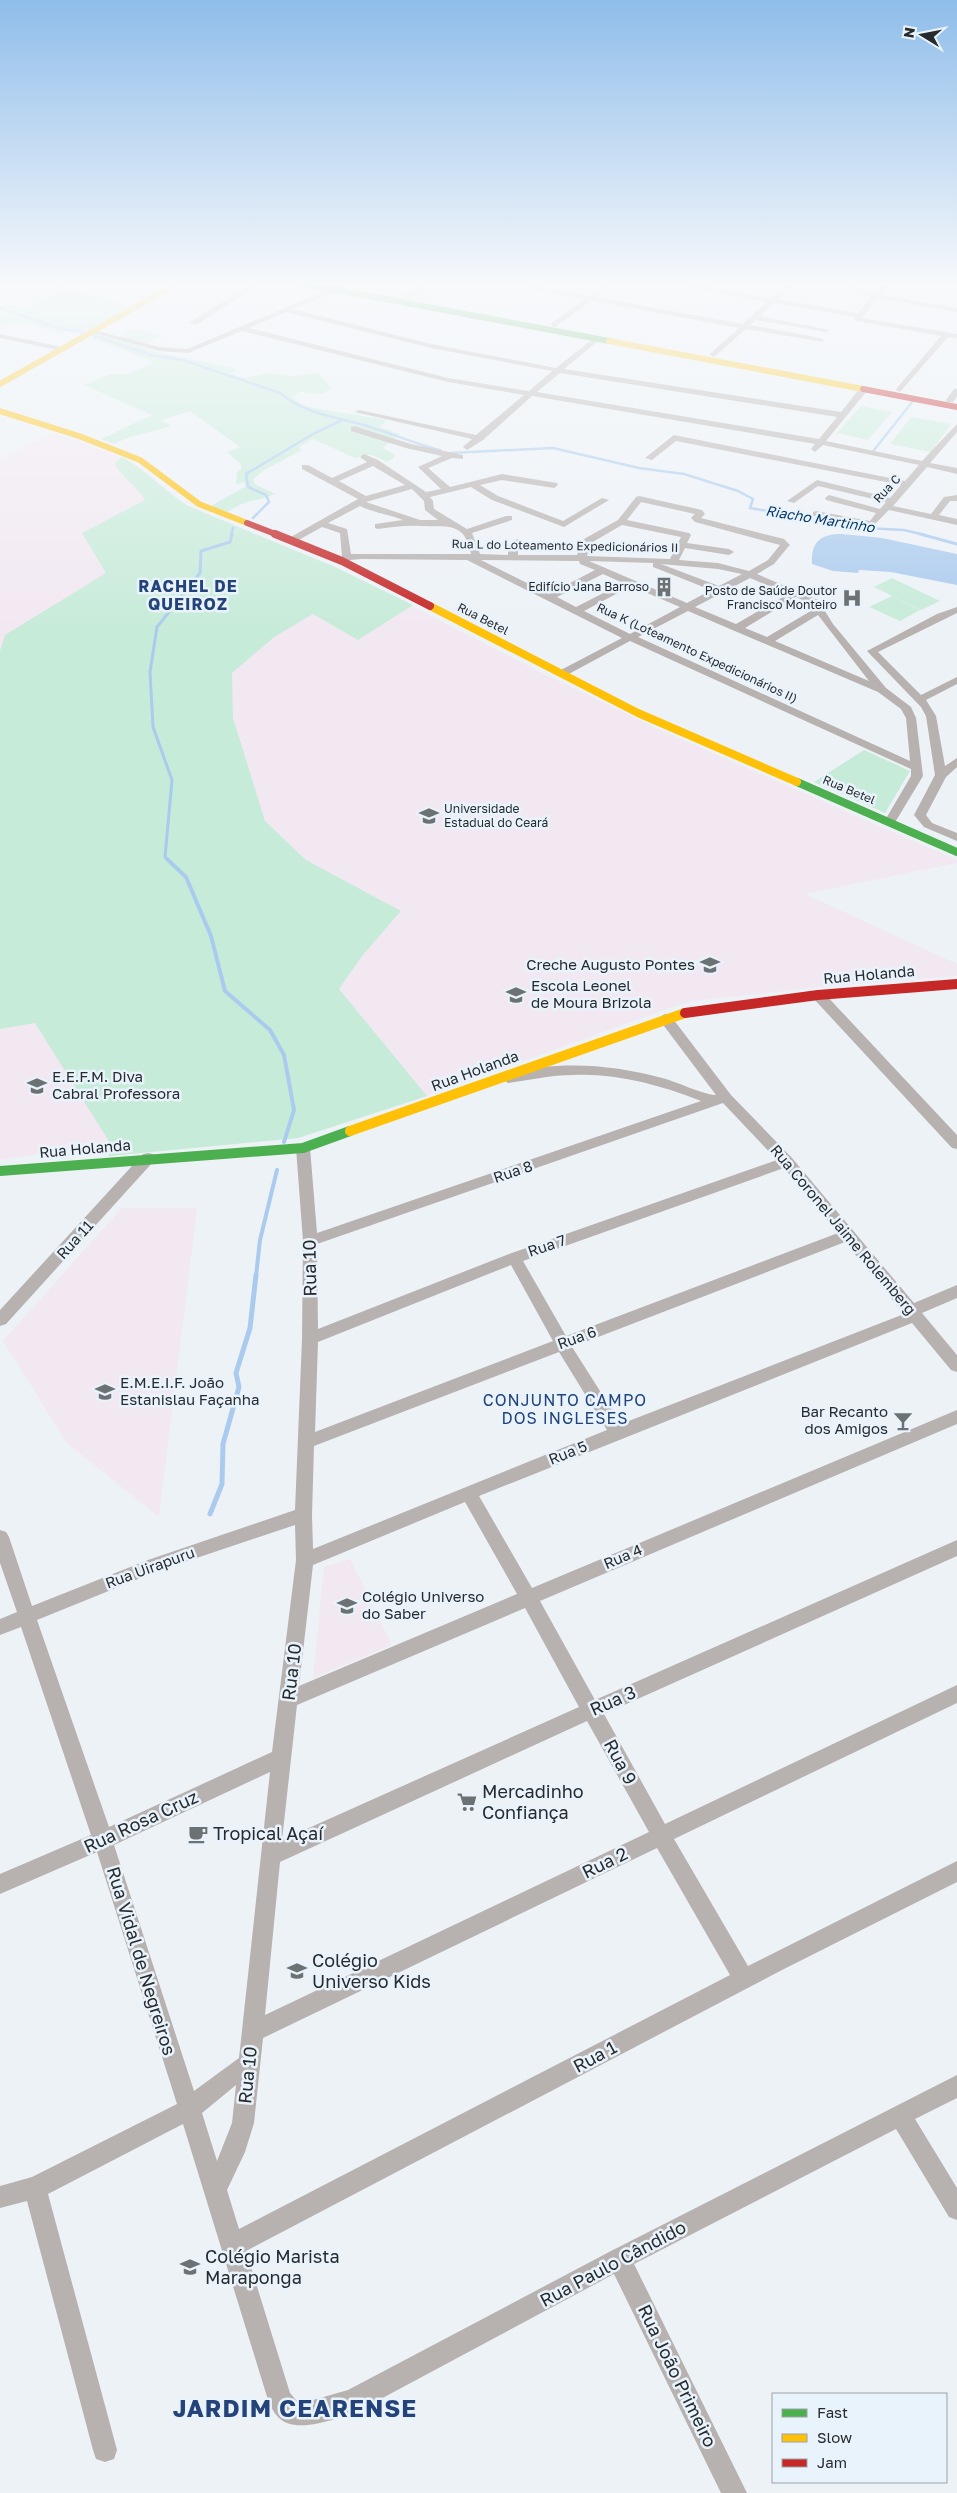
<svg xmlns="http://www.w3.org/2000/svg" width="957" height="2493" font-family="'Golos Text',sans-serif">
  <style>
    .education { fill: #f2e8f1 }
    .green { fill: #c7ebd9 }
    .water { fill: #abcbee }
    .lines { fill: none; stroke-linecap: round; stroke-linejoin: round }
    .stream-far3 { stroke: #abcbee; stroke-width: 2.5 }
    .stream-far2 { stroke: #abcbee; stroke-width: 3 }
    .stream-far1 { stroke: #abcbee; stroke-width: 4 }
    .stream { stroke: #abcbee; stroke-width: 5 }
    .street { fill: #b7b1b0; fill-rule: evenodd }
    .fast-far2 { stroke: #4caf50; stroke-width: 6 }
    .fast-far1 { stroke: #4caf50; stroke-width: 8 }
    .fast { stroke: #4caf50; stroke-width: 10 }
    .slow-far2 { stroke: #ffc107; stroke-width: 6 }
    .slow-far1 { stroke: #ffc107; stroke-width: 8 }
    .slow { stroke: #ffc107; stroke-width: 10 }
    .jam-far2 { stroke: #c62828; stroke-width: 6 }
    .jam-far1 { stroke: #c62828; stroke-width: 8 }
    .jam { stroke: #c62828; stroke-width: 10 }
    .labels { text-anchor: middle; stroke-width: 5; stroke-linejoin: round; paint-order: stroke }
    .far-street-label { font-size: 12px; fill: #272b2e; stroke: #e9f3fb }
    .far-poi-label { font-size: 12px; fill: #272b2e; stroke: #e9f3fb; text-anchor: end }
    .far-water-label { font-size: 14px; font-style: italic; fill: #093864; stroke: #e9f3fb }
    .poi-label { font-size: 15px; fill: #272b2e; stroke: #e9f3fb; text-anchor: start }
    .street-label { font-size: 15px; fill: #272b2e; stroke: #e9f3fb }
    .far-district-label { font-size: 16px; font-weight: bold; letter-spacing: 1px; fill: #23437a; stroke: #e9f3fb }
    .neighbourhood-label { font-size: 16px; letter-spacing: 1px; fill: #23437a; stroke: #e9f3fb }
    .near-street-label { font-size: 18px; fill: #272b2e; stroke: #e9f3fb }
    .near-poi-label { font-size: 18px; fill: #272b2e; stroke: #e9f3fb; text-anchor: start }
    .near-district-label { font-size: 24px; font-weight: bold; letter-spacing: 1px; fill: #23437a; stroke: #e9f3fb }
  </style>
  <rect width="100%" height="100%" fill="#edf2f7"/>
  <g class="education">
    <path d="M55,433L122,457L140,467L176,498L188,506L335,567L544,674L656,728L957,860V863L805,894L957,964V976L830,986L694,1001L669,1008L427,1096L298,1138L110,1143L0,1160V459Z"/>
    <path d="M122,1208H197L159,1517L67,1443L3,1341Z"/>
    <path d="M350,1559L392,1645L313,1678L324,1567Z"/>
  </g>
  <g class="green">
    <path d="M65,289L105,297L99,300L130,307L86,332L72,329L60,334L34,326L36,324L32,323L7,326L0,323V317L6,314L0,312V305L26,308Z"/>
    <path d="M132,329L163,335L145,344L118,337Z"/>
    <path d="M95,334L116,338L153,351L237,369L230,374L245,378L268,373L291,376L319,373L331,388C328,390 323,394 320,394C310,395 300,387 293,397L302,405L313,408L387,420L380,427L400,434L383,448L395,455L393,459L386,462C374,454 368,453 355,458L313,439L298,448L302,450L264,470L253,479L255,484L275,494C256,503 248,497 228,512L211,506L246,486L243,482L236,485L237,472L241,470V464L227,452L240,447L190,411L161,420L172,426L127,438L114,444L101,439L152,415L84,385L110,374H128L153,363L152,361L90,338Z"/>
    <path d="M861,406L892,412L868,440L837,433Z"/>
    <path d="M911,417L951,424L931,452L890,444Z"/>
    <path d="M122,457C146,470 164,491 188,506L335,567L413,605L358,640L313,614L274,637L232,673L233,718L265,821L306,860L401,911L362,956L339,989L427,1096L298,1138L109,1156L110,1143L35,1023L0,1029V651L5,635L106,573L82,533L145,500C139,488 118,474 115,463Z"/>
    <path d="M892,578L940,601L921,610L874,587Z"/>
    <path d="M892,596L920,610L900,621L869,607Z"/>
    <path d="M864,750L910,771L885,813L814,782Z"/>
  </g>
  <path class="water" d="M842,534L882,538L957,554V585L891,572L859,570L858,573L833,571L812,564C811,541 821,534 842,534Z"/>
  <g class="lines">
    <g class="stream-far3">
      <path d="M827,282L829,283"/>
      <path d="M0,308L58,328L85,333"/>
      <path d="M93,335L151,355L186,361L280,393C306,415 338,417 370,427C393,434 416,444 440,450"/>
      <path d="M874,450L913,401"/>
      <path d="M450,453L553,448L639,468L684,474L738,491L753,499L750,508L866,528L904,530L925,535"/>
      <path d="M253,518L269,502L266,495L248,487L246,474L313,434L342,420"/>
      <path d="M231,535L233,528"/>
    </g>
    <g class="stream-far2">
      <path d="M920,534L957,544"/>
      <path d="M168,860L165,857L172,780L153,727L150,672L157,627L200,573L201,551L230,542L232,534"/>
    </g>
    <g class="stream-far1">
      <path d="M167,859L186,877L211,936L225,991L270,1030L284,1055L294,1110L284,1142"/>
      <path d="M256,1276L260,1240L277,1170"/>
    </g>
    <path class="stream" d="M210,1514L222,1484L223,1444L239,1387L236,1373L250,1328L256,1275"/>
    <g class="street">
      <path d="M62,282H71L61,289H55V285Z"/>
      <path d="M255,282H264L196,325L189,323Z"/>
      <path d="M425,282H433L410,299H404V295Z"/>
      <path d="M496,282H510L589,296L608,282H615L596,297L743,324L766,302L662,282H677L770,298L788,282H795L778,299L858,313L871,297L837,282H846L874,293L883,282H890L881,295L957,308V312L878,298L862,318L957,334V338L948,337L900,392L896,390L897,388L941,336L857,321H854V317L774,303L760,316L830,330L826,332L756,320L750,325L820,338L824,340L823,342L746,329L714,357L710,355L711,353L739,328L592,301L555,327L551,325L552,323L584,299Z"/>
      <path d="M932,282L957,283V287Z"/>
      <path d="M335,287L339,289L338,291L293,309L431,344L556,368L595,337H598V341L564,369L841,412L860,388H866V392L826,441L922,461L957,424V432L930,463L957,468V474L927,467L893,506L931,514L944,497L957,495V501H950L939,515L957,519V525L889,510L872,527L813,516V512L816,511L870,521L876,513L826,500L825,498L829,495L880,509L886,502L818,486L794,503L787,501L817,480L890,498L901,485L676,441L652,460L645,458L674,435L905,481L919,465L823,445L815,452L811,449L815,444L532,396L483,440L467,450L463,447L472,439L355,412L359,410L476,435L524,395L448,382L242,331L188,353L159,351L90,332L94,330L159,347L187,349ZM286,312L431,348L552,371L529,391L448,378L249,328ZM560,373L837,417L819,439L537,392Z"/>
      <path d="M0,334L62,347L66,349L62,351L0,338Z"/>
      <path d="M954,389H957V396L953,402H947L946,400Z"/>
      <path d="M354,426L411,444L463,455V459L452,458L428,468L450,487L502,474L557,483L558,485L554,488L502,480L480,485L498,496L563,521L602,498L609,500L564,527L492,500L471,487L430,497L433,501L434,509L467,529L506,516H512V520L472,533L480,554L508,555V546L517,539L522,542L518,547V555H577L584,539L618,520L636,497L639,496L702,510L705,514L701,518L784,539L790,545L788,547L774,564L757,574L818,600L833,624L886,688L911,707L916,718L923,776L894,824H886L884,822L911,776V769L630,641L565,676H557V672L622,638L467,560L361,559L350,560L342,564L337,561L342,556L340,533L322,527L295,542H289V538L358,499L302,469V465H308L332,478L367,462L360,457L364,454L378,460L426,492L441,489L418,467L442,456L406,448L351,431V427ZM373,466L405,485L366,496L339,481ZM412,489L424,501L425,510L438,520H420L366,502ZM641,502L695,514L691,518L695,522L780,545L768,560L749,571L718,563L679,560L685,548L729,555L734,552L729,549L687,543L691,535L689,533L627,520ZM360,506C374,513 388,514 403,520L375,524V528L378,529C393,527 406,525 421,526C447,527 465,521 471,554H351L347,529L328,523ZM622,525L681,537L670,559L587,556L591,543ZM481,560L579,561L580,564L595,570L549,594ZM589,561L653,563V567L711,590L687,603ZM661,564L718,569L742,574L719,586ZM603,574L623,583L576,607L557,597ZM750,578L788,594L736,624L695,607ZM631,586L680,607L630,634L584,611ZM796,597L811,604L814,609L767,637L745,628ZM688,611L878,692L901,709L906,718L910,761L638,637ZM818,615L869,681L775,641Z"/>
      <path d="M957,607V613L878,652L921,695L957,677V684L926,700L936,716L945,766L957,758V767L946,777L926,815L932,823L957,833V841L924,827L914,815L935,775L926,716L921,707L867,651L937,614Z"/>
      <path d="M818,991L823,992L957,1135V1149L952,1148L813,998L812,995Z"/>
      <path d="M665,1014L670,1015L731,1095L792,1158L914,1303L957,1285V1298L922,1313L957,1355V1372L951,1370L912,1323L479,1496L532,1588L957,1410V1424L540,1601L595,1700L957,1540V1556L604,1714L665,1824L957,1685V1703L674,1839L748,1966L957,1861V1882L782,1970L246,2251L290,2393L296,2400H313L348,2390L611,2251L957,2075V2098L915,2119L957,2188V2220L949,2217L896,2129L634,2264L747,2493H721L614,2274L362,2409C341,2417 295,2437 277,2416C270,2408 267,2396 264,2387L183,2124L48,2194L117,2450L114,2459L105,2462L96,2459L93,2450L27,2201L0,2208V2186L32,2177L177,2104L97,1852L0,1894V1874L91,1835L21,1627L0,1635V1619L17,1612L0,1563V1530L6,1532L9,1537L32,1606L148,1560L295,1510L302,1339L303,1241L296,1148L298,1144H308L310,1148L317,1233L701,1101C660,1085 617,1073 573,1075C551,1075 530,1080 508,1083L501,1078L503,1075C555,1060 611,1064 662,1078C678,1082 701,1094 716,1095L658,1018ZM723,1103L777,1160L509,1254L318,1329L317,1244ZM784,1168L838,1233L566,1336L523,1261ZM845,1242L904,1314L621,1424L572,1347ZM511,1265L553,1341L315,1432L318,1342ZM559,1352L607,1430L313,1549L312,1515L314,1446ZM465,1502L517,1594L299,1686L313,1565ZM295,1525L296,1560L272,1752L109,1827L37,1620L158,1571ZM525,1608L579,1707L282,1840L297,1705ZM587,1721L649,1832L265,2015L280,1862ZM270,1772L239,2058L194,2091L114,1845ZM657,1848L730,1975L239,2229L227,2190L245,2152L254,2123L263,2038ZM236,2085L232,2123L217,2161L202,2113Z"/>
      <path d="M148,1153L153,1154L155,1158L153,1162L6,1324L0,1326V1310L143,1154Z"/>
    </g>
    <path class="fast-far2" d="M295,282L609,341"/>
    <path class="fast-far1" d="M797,782L957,852"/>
    <path class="fast" d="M0,1171L303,1148L350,1131"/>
    <g class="slow-far2">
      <path d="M609,341L863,389"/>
      <path d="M0,384L180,282"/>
      <path d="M0,411L79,436L140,460L199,504L247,523"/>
    </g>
    <path class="slow-far1" d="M430,606L638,713L797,782"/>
    <path class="slow" d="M350,1131L685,1013"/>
    <g class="jam-far2">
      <path d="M863,389L957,407"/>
      <path d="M247,523L278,535"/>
    </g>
    <path class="jam-far1" d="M275,534L342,561L430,606"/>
    <path class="jam" d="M685,1013L818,995L957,984"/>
  </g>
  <linearGradient id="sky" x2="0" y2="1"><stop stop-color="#8fbdea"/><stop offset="0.45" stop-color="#f7f9fb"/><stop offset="1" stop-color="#f7f9fb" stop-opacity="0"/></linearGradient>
  <rect width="957" height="631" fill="url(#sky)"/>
  <defs>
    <symbol id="building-bare" viewBox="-9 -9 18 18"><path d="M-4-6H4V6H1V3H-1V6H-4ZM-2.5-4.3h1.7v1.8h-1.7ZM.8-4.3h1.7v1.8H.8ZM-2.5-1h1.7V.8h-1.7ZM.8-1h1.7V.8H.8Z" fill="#6c7174" stroke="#e9f3fb" stroke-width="2.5" paint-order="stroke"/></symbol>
    <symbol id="hospital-bare" viewBox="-9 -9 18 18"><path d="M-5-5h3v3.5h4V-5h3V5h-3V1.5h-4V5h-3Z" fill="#6c7174" stroke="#e9f3fb" stroke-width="2.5" paint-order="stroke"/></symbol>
    <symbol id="university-bare" viewBox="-9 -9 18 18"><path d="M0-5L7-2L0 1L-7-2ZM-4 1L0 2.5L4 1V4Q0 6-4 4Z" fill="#6c7174" stroke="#e9f3fb" stroke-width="2.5" paint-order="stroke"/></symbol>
    <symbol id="school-bare" viewBox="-9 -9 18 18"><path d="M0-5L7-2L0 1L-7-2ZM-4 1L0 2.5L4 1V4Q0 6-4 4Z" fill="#6c7174" stroke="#e9f3fb" stroke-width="2.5" paint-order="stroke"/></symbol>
    <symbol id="bar-bare" viewBox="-9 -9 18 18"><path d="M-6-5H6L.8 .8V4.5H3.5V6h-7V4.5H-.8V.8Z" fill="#6c7174" stroke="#e9f3fb" stroke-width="2.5" paint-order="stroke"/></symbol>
    <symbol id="supermarket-bare" viewBox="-9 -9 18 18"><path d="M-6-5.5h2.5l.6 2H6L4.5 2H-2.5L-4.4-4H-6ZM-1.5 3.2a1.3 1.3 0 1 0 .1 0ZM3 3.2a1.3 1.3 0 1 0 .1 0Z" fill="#6c7174" stroke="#e9f3fb" stroke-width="2.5" paint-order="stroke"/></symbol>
    <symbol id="cafe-bare" viewBox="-9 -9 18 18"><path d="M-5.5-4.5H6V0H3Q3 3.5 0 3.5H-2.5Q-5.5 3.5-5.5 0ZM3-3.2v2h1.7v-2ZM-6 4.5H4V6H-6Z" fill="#6c7174" stroke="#e9f3fb" stroke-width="2.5" paint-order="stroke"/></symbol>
  </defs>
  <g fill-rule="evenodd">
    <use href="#building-bare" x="650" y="573" width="28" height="28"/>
    <use href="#hospital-bare" x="838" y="584" width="28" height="28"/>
    <use href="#university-bare" x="415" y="802" width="28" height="28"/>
    <use href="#school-bare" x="696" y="951" width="28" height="28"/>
    <use href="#school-bare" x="502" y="981" width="28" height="28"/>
    <use href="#school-bare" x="23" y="1072" width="28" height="28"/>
    <use href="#school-bare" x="91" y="1378" width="28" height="28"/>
    <use href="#bar-bare" x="889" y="1407" width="28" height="28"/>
    <use href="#school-bare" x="333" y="1592" width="28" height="28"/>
    <use href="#supermarket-bare" x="453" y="1788" width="28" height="28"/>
    <use href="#cafe-bare" x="184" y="1820" width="28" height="28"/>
    <use href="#school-bare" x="283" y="1957" width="28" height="28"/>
    <use href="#school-bare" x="176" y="2253" width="28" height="28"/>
  </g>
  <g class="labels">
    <g class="far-street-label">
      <text transform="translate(887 489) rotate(-47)" y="4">Rua C</text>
      <text transform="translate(565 546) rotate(1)" y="4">Rua L do Loteamento Expedicionários II</text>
      <text transform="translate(483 619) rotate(27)" y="4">Rua Betel</text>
      <text transform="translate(697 653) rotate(25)" y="4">Rua K (Loteamento Expedicionários II)</text>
      <text transform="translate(849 790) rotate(23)" y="4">Rua Betel</text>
    </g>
    <g class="far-poi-label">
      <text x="649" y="591">Edifício Jana Barroso</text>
      <text x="837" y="595">Posto de Saúde Doutor<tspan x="837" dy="14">Francisco Monteiro</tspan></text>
      <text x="444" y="813" text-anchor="start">Universidade<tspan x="444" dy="14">Estadual do Ceará</tspan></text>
    </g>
    <g class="far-water-label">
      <text transform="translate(820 519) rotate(9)" y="5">Riacho Martinho</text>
    </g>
    <g class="poi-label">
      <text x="695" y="970" text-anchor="end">Creche Augusto Pontes</text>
      <text x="531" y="991">Escola Leonel<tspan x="531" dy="17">de Moura Brizola</tspan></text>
      <text x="52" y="1082">E.E.F.M. Diva<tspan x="52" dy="17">Cabral Professora</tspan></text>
      <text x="120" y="1388">E.M.E.I.F. João<tspan x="120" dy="17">Estanislau Façanha</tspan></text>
      <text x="888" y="1417" text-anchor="end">Bar Recanto<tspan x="888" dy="17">dos Amigos</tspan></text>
      <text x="362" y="1602">Colégio Universo<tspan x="362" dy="17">do Saber</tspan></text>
    </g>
    <g class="street-label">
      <text transform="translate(869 975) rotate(-5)" y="5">Rua Holanda</text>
      <text transform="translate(475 1071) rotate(-20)" y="5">Rua Holanda</text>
      <text transform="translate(85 1149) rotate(-5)" y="5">Rua Holanda</text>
      <text transform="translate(513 1172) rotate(-19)" y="5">Rua 8</text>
      <text transform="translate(843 1230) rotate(50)" y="5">Rua Coronel Jaime Rolemberg</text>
      <text transform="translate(75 1240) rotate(-48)" y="5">Rua 11</text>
      <text transform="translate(547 1246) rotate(-19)" y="5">Rua 7</text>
      <text transform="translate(577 1338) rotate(-20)" y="5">Rua 6</text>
      <text transform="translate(568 1453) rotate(-22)" y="5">Rua 5</text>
      <text transform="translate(623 1557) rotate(-23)" y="5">Rua 4</text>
      <text transform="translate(150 1568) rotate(-20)" y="5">Rua Uirapuru</text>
    </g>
    <g class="far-district-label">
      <text x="188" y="592">RACHEL DE<tspan x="188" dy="18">QUEIROZ</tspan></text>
    </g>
    <g class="neighbourhood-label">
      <text x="565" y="1406">CONJUNTO CAMPO<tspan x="565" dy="18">DOS INGLESES</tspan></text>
    </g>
    <g class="near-street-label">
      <text transform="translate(310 1268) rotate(-91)" y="6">Rua 10</text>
      <text transform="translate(292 1672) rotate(-83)" y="6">Rua 10</text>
      <text transform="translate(613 1701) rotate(-24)" y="6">Rua 3</text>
      <text transform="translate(620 1762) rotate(62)" y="6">Rua 9</text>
      <text transform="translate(141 1822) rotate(-25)" y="6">Rua Rosa Cruz</text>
      <text transform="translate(605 1863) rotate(-26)" y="6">Rua 2</text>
      <text transform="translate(141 1961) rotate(73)" y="6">Rua Vidal de Negreiros</text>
      <text transform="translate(595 2057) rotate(-28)" y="6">Rua 1</text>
      <text transform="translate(248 2075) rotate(-84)" y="6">Rua 10</text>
      <text transform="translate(613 2264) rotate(-28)" y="6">Rua Paulo Cândido</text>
      <text transform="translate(677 2376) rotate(64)" y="6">Rua João Primeiro</text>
    </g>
    <g class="near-poi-label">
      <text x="482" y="1798">Mercadinho<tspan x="482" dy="21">Confiança</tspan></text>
      <text x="213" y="1840">Tropical Açaí</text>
      <text x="312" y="1967">Colégio<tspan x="312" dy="21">Universo Kids</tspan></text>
      <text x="205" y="2263">Colégio Marista<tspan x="205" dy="21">Maraponga</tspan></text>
    </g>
    <g class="near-district-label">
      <text x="295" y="2417">JARDIM CEARENSE</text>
    </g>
  </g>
  <rect x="772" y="2393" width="175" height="90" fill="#e9f3fb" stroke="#9ba3a9"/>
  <rect x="782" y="2409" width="25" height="8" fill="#4caf50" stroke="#9ba3a9"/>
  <text x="817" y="2418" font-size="15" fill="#272b2e">Fast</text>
  <rect x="782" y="2434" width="25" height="8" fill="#ffc107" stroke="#9ba3a9"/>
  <text x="817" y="2443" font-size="15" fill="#272b2e">Slow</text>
  <rect x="782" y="2459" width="25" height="8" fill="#c62828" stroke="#9ba3a9"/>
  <text x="817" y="2468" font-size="15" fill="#272b2e">Jam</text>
  <g transform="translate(922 35) rotate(280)" stroke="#e9f3fb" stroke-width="4" paint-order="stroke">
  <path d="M0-4L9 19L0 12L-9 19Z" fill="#272b2e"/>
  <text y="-8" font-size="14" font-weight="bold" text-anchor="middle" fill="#272b2e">N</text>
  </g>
</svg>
